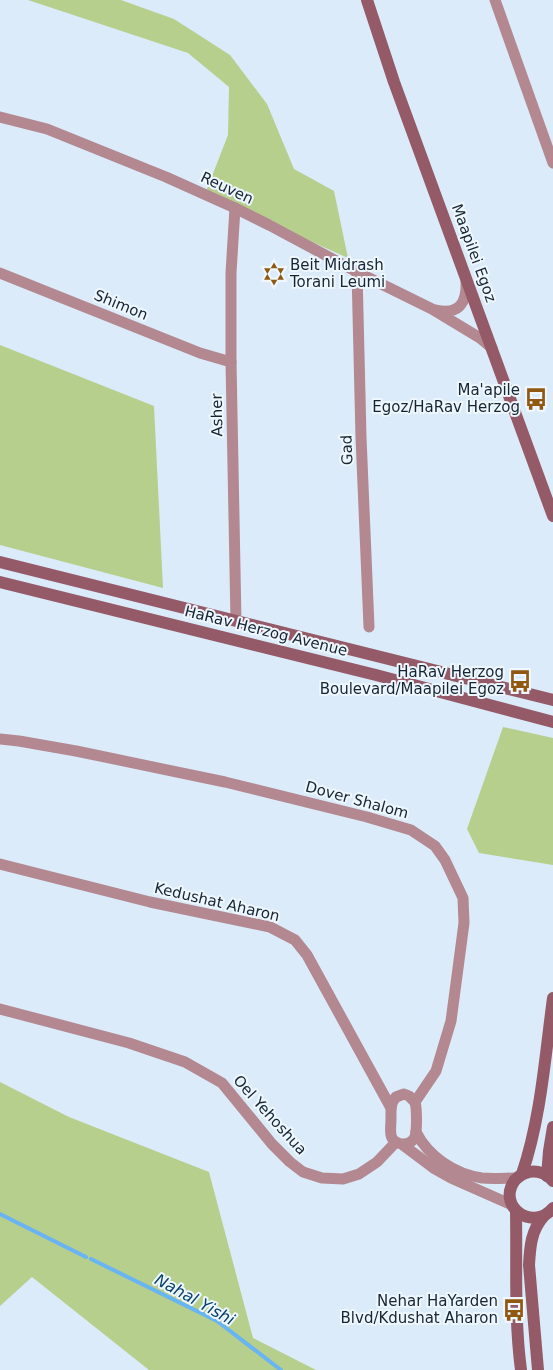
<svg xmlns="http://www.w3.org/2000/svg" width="553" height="1370" font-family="'DejaVu Sans',sans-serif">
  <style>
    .green { fill: #b6cf8d }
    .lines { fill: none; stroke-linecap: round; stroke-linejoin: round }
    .stream { stroke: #69b4f2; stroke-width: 4 }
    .street { stroke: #b38891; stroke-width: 11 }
    .secondary { stroke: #955a67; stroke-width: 12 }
    .labels { text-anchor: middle; stroke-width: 4; stroke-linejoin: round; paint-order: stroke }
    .street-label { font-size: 15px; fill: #162533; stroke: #eff7fe }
    .poi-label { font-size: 15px; fill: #162533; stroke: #eff7fe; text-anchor: end }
    .water-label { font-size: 16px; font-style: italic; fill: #07426a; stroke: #eff7fe }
  </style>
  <rect width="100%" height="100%" fill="#dbebfa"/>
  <g class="green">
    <path d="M28,0H121L174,19L230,55L267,104L294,169L334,191L348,258L205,194L228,135L229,87L188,53Z"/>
    <path d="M0,345L154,406L163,588L0,545Z"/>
    <path d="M503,727L553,738V865L479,853L467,829Z"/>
    <path d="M0,1082L69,1117L209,1172L253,1338L316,1370H149L32,1277L0,1306Z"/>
  </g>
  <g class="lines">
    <g class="stream">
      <path d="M0,1214L86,1257"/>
      <path d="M91,1259L217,1321L281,1370"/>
    </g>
    <g class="street">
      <path d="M495,0L553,163"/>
      <path d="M0,117L47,129L166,177L235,208L269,225L357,272L432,309L480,338L492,348"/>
      <path d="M235,208L231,273V362L236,621"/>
      <path d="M357,272L361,437L369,627"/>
      <path d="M0,273L200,353L231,362"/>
      <path d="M436,310C459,315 467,303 466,282"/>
      <path d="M0,739L19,741L76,751L225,782L367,817L411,830L435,846L445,860L463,898L464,923L451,1021L436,1071L415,1102"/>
      <path d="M0,864L150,902L270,927L295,940L307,955L391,1108"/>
      <path d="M0,1009L129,1043L185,1062L222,1083L272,1144L290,1162L303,1172L322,1178L343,1179L359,1174L377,1162L396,1142"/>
      <path d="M404,1094L409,1096L415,1102C417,1109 417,1130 415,1137C410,1147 393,1146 391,1135C390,1130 391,1124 391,1119C391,1111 390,1103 396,1097Z"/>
      <path d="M416,1132C428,1156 454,1174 482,1178C493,1179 506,1178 517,1178"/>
      <path d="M403,1145L435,1169L451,1178L512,1205"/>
    </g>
    <g class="secondary">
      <path d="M367,0L394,82L553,516"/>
      <path d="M0,562L553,700"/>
      <path d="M0,582L376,675L553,722"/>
      <path d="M522,1174C541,1118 545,1057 553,998"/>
      <path d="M547,1176L549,1151L553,1127"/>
      <path d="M553,1181C547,1174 538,1170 529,1172C523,1173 519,1176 515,1180C496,1205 532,1233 553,1208"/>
      <path d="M516,1211C517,1264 514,1317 521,1370"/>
      <path d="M538,1370L529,1265C530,1247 531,1230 544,1216"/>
    </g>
  </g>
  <defs>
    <symbol id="synagogue-bare" viewBox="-9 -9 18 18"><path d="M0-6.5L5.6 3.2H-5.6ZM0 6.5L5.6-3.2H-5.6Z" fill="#905811" stroke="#eff7fe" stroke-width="2.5" paint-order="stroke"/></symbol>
    <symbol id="bus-bare" viewBox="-9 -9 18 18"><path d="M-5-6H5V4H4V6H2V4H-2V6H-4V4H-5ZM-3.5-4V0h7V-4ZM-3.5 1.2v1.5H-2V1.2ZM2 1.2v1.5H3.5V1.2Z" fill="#905811" stroke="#eff7fe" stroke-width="2.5" paint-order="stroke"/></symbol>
  </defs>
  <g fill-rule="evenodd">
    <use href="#synagogue-bare" x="258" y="258" width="32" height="32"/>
    <use href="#bus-bare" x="520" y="383" width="32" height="32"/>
    <use href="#bus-bare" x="504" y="665" width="32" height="32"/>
    <use href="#bus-bare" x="498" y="1294" width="32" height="32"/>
  </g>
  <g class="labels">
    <g class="street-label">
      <text transform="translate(227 188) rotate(25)" y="5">Reuven</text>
      <text transform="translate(474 253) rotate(70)" y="5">Maapilei Egoz</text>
      <text transform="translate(121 305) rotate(22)" y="5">Shimon</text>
      <text transform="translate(217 415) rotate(-91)" y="5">Asher</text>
      <text transform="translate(347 450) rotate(-92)" y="5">Gad</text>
      <text transform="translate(266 631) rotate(14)" y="5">HaRav Herzog Avenue</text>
      <text transform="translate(357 800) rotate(15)" y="5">Dover Shalom</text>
      <text transform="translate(217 902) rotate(13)" y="5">Kedushat Aharon</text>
      <text transform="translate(270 1115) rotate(48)" y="5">Oel Yehoshua</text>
    </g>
    <g class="poi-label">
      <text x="290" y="270" text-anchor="start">Beit Midrash<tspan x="290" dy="17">Torani Leumi</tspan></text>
      <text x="520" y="395">Ma'apile<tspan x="520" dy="17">Egoz/HaRav Herzog</tspan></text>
      <text x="504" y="677">HaRav Herzog<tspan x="504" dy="17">Boulevard/Maapilei Egoz</tspan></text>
      <text x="498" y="1306">Nehar HaYarden<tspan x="498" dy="17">Blvd/Kdushat Aharon</tspan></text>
    </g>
    <g class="water-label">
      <text transform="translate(195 1299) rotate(29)" y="6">Nahal Yishi</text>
    </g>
  </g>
</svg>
